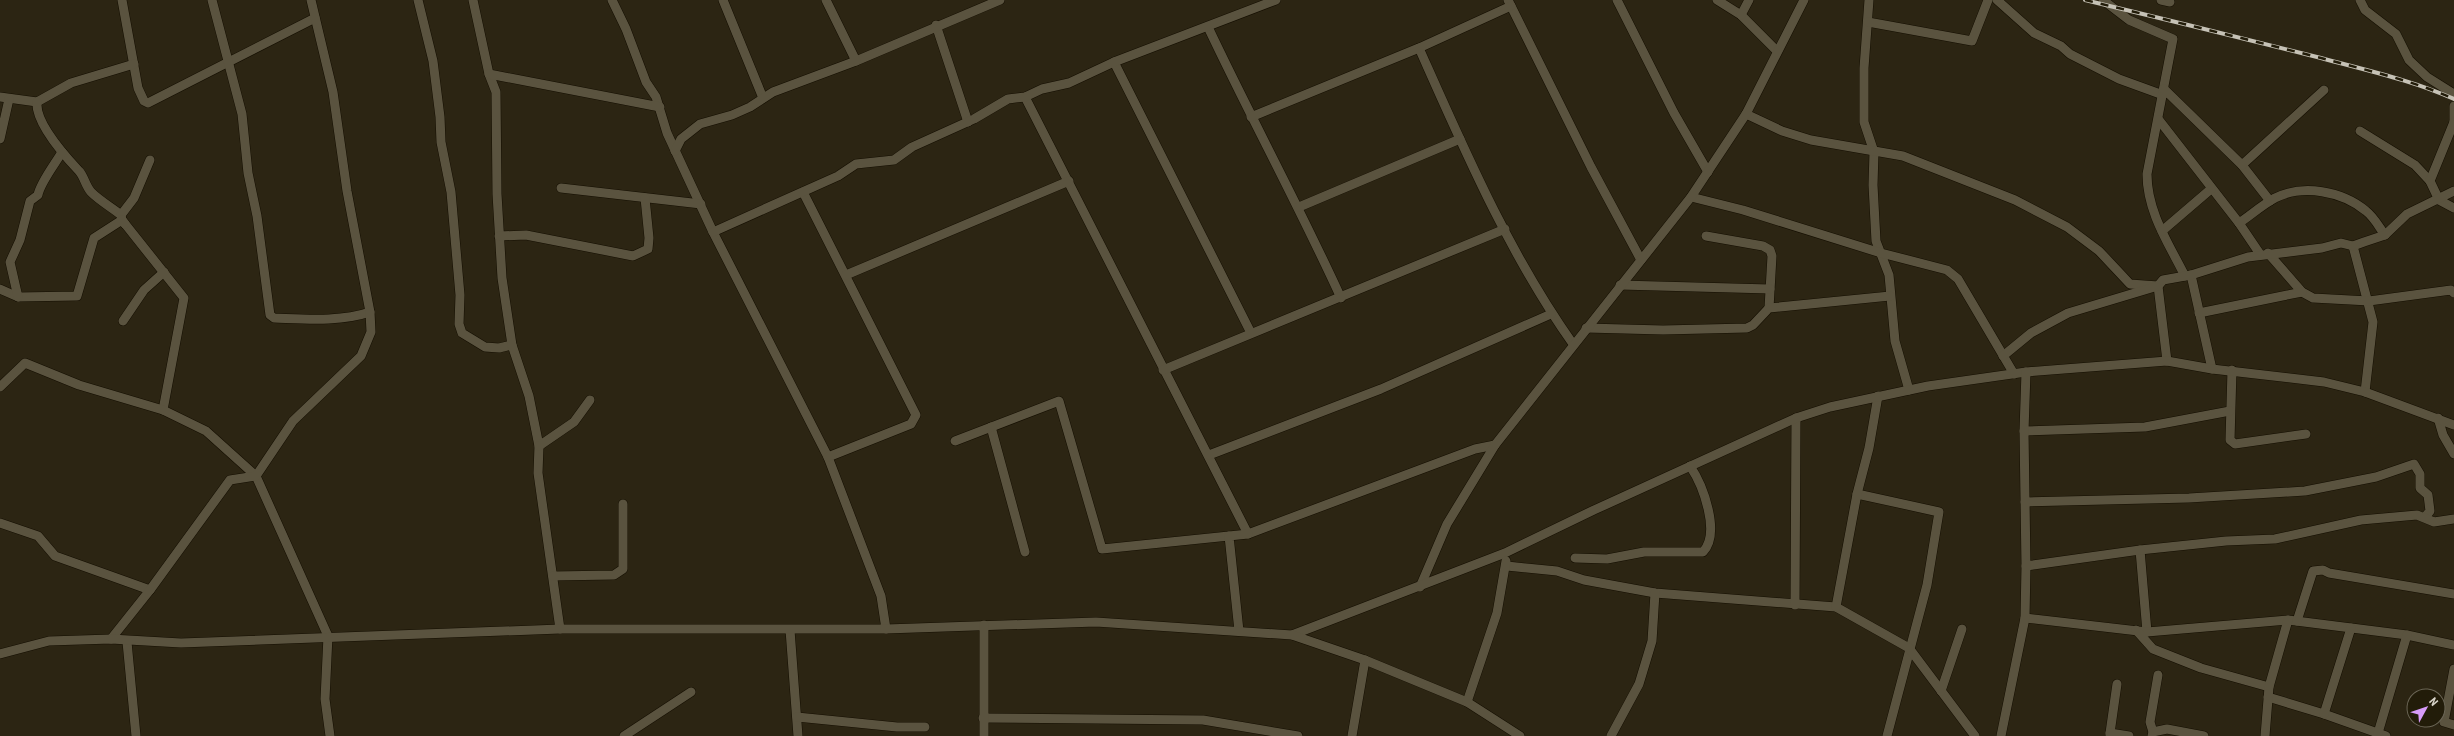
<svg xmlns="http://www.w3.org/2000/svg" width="2454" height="736" font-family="'Roboto Condensed',sans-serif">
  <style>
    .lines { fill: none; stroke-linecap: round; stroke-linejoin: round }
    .street-casing { stroke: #140e01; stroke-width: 10 }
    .street { stroke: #5a533f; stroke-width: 9 }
    .rail-casing { stroke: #c6c2b6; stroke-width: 4 }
    .rail { stroke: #221c09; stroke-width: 2.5; stroke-dasharray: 8; stroke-linecap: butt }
  </style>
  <rect width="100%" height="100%" fill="#2c2513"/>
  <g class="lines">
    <defs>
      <g id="street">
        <path d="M122,0L138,88L144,101L148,103L315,18"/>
        <path d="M212,0L242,114L248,173L257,216L270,315L274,318C305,319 341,322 370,312"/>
        <path d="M418,0L433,61L440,117L441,142L451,192L460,295L459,324L462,333L485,347L499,348L512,345"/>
        <path d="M473,0L489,74L496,92L497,194L502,278L512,345L529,396L539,446L538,473L560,629"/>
        <path d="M612,0L626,29L646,82L656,97L667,133L713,232L828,457L881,596L886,629"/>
        <path d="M723,0L763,98"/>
        <path d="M1508,0L1591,167L1641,260"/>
        <path d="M1617,0L1674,113L1708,172"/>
        <path d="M1717,0L1741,15L1777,51"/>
        <path d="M1869,0L1864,68V122L1874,152L1873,185L1876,241L1889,275L1895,341L1909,390"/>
        <path d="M1997,0L2034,33L2061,46L2070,54L2119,79L2163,95"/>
        <path d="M2103,0L2129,20L2173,39L2147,174C2147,212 2169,244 2185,276"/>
        <path d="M2161,0L2170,2"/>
        <path d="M2360,0L2365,10L2396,34L2409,60L2427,77L2454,94"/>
        <path d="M1741,15L1749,0"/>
        <path d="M1868,22L1972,41L1988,0"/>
        <path d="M936,25L968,122"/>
        <path d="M1208,27C1251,118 1299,206 1341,298"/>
        <path d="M1419,48C1464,149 1509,254 1573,344"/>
        <path d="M856,61L1000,0"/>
        <path d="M1114,62L1251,333"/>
        <path d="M489,74L660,107"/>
        <path d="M2164,89L2242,165L2270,201"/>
        <path d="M0,97L37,102L71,83L134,64"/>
        <path d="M1025,97L1248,534L1475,449L1495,445"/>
        <path d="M37,102C35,123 65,156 79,171C84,176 85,185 91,192C100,201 111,207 121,215L122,220L184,298L163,410"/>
        <path d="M2454,106V121"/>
        <path d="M1746,114L1782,131L1811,140L1903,156L2015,200L2067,227L2099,251L2130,284L2158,286L2167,361"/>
        <path d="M1251,117L1419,48L1511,6"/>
        <path d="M2159,120L2239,223L2260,254"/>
        <path d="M2360,131L2415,165L2430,181L2439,200L2454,208"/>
        <path d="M0,139L9,99"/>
        <path d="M675,151L681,139L700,124L732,115L750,107L773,92L856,61L826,0"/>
        <path d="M2242,165L2324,90"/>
        <path d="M2430,181L2454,122"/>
        <path d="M561,188L701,204"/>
        <path d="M803,192L916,415L911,424L828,457"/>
        <path d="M1691,197L1743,210L1881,253L1947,270L1958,279L2014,374"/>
        <path d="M1299,207L1460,139"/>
        <path d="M121,215L134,198L150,160"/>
        <path d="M2239,223C2251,215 2262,205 2275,198C2303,184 2342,191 2366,211C2374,217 2379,227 2385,235"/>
        <path d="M2162,231L2211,189"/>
        <path d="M713,232L838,176L856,164L894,160L912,147L974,119L1008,99L1025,97L1042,89L1069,83L1114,62L1276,0"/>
        <path d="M499,236L526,235L633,256L648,249L649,238L645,198"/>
        <path d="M1706,236L1763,246L1770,250L1772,256L1769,308"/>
        <path d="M2353,246L2373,322L2365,392"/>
        <path d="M2268,253L2302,292L2313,298L2369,301L2451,290L2454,293"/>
        <path d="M846,275L1069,181"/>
        <path d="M2191,275L2212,369"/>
        <path d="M1620,285L1770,289"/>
        <path d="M0,289L18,297L77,296L94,238L122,220L125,224"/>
        <path d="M18,297L10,262L20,240L30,201L38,195C40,183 55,164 62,152"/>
        <path d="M2199,313L2302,292"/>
        <path d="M123,321L144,290L164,272"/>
        <path d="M1586,328L1663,330L1747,328L1753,325L1769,308L1890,296"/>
        <path d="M2003,356L2031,333L2068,313L2158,286L2163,280L2191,275L2248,257L2322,248L2341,243L2353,246L2364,242L2385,235L2407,214L2454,191"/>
        <path d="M1163,370L1505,229"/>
        <path d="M2232,370L2230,440L2235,444L2306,434"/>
        <path d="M0,387L25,363L79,385L163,410L206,431L256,476L328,636L325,699L330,736"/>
        <path d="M2438,418L2443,435L2454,454"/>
        <path d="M991,427L1025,552"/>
        <path d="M2024,431L2145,427L2230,411"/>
        <path d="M955,441L1059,401L1102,549L1229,536"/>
        <path d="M539,446L574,422L590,400"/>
        <path d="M1209,455L1381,389L1551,314"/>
        <path d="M1857,494L1939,512L1927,585L1887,736"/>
        <path d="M2025,502L2189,498L2305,491L2376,477L2414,464L2420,474V488L2428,495L2430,511L2425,517"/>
        <path d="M0,523L38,536L55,556L150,590"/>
        <path d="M2140,550L2147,632"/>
        <path d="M1575,558L1607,559L1644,552H1703C1721,533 1703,485 1690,466"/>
        <path d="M1507,566L1557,571L1584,580L1655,593L1836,607L1909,648L1975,736"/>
        <path d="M2026,566L2140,550L2226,541L2275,539L2361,520L2417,515L2434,522L2454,519"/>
        <path d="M553,576L614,575L623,569V504"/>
        <path d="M1420,587L1447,524L1495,445L1691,197L1746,114L1804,0"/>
        <path d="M1795,605L1796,418"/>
        <path d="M1836,607L1857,494L1869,448L1878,396"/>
        <path d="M2025,618L2147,632L2288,620L2407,635L2454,645"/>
        <path d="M2297,621L2313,571L2323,570L2329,573L2454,594"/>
        <path d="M790,630L798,736"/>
        <path d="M2136,630L2153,649L2201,668L2269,687"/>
        <path d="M1239,631L1229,536L1248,534"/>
        <path d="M1292,635L1505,553L1594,510L1796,418L1830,407L1928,386L2026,372L2167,361L2212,369L2324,382L2365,392L2454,425"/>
        <path d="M111,639L150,590L230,480L256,476L293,421L361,356L371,332L370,312L347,191L333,92L311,0"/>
        <path d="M127,642L136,736"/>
        <path d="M0,654L49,641L111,639L181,643L560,629H886L1096,622L1292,635L1365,660L1467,702L1520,736"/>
        <path d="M2454,669L2444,722L2454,725"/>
        <path d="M1941,691L1962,629"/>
        <path d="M2268,697L2324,714L2386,736"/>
        <path d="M1467,702L1497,613L1506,561"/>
        <path d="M2324,714L2351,628"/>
        <path d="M797,717L897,727H925"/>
        <path d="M983,718L1203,720L1298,736"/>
        <path d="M2153,732L2150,722L2158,675"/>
        <path d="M2110,733L2117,684"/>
        <path d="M2378,733L2407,635"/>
        <path d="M624,736L691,692"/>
        <path d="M984,736V625"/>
        <path d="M1352,736L1365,660"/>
        <path d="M1611,736L1639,684L1652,641L1655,593"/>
        <path d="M2001,736L2025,618L2026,566L2024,431L2026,372"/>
        <path d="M2110,736V733L2129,736"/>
        <path d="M2152,736L2153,732L2167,729L2204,736"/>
        <path d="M2265,736L2269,687L2288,620"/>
      </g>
    </defs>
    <use href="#street" class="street-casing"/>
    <use href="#street" class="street"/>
    <defs>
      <path id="rail" d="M2085,0C2164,19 2242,38 2321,58C2365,70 2412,80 2454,99"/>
    </defs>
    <use href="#rail" class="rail-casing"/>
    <use href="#rail" class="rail"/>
  </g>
  <g transform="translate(2426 708) rotate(50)"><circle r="19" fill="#221c09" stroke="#6a6555"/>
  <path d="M0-3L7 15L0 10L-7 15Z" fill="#d79bf9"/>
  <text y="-6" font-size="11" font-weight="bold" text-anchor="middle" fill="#d7d3c8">N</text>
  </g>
</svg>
